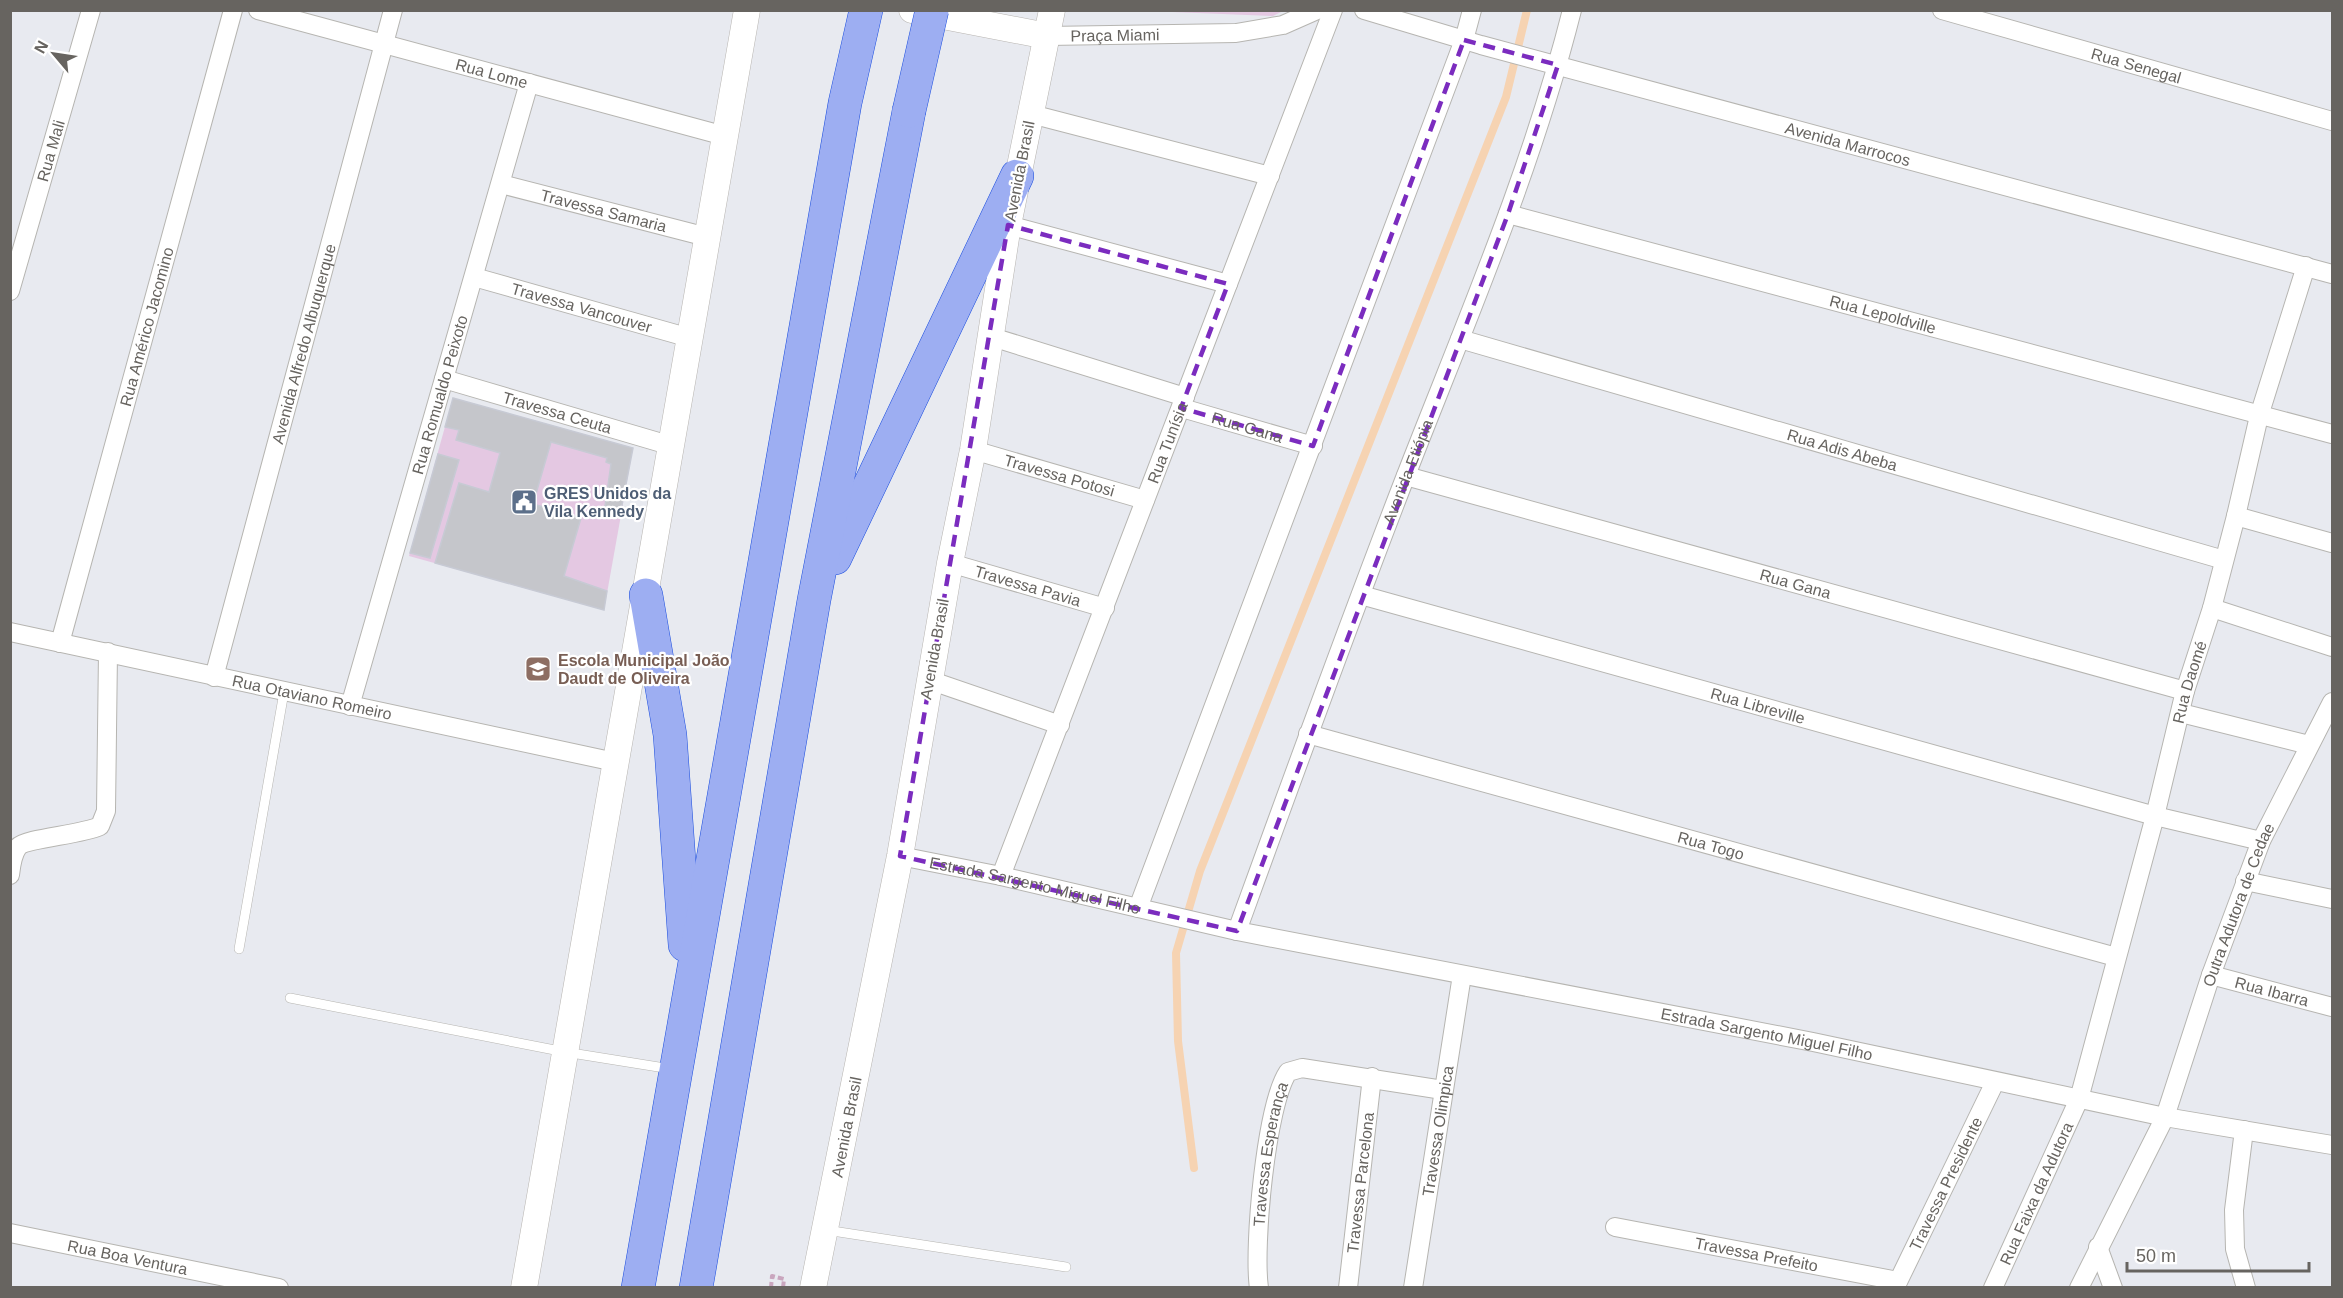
<svg xmlns="http://www.w3.org/2000/svg" width="2343" height="1298" font-family="Arial,sans-serif">
  <style>
    .green { fill: #e4c8e2 }
    .lines { fill: none; stroke-linecap: round; stroke-linejoin: round }
    .stream { stroke: #f6d3b2; stroke-width: 8 }
    .building { fill: #c5c6cb; stroke: #c7cad4; stroke-width: 1.5 }
    .lane-casing { stroke: #b6b5b1; stroke-width: 10 }
    .street-casing { stroke: #b6b5b1; stroke-width: 20 }
    .secondary-casing { stroke: #b7b4b0; stroke-width: 27 }
    .highway-casing { stroke: #1a4dde; stroke-width: 34 }
    .path { stroke: #c9a6be; stroke-width: 4; stroke-dasharray: 6 3; stroke-linecap: butt }
    .lane { stroke: #fff; stroke-width: 9 }
    .street { stroke: #fff; stroke-width: 18 }
    .secondary { stroke: #fff; stroke-width: 26 }
    .highway { stroke: #9daef2; stroke-width: 33 }
    .highway-bridge-casing { stroke: #1a4dde; stroke-width: 34; stroke-linecap: butt }
    .highway-bridge { stroke: #9daef2; stroke-width: 33 }
    .marked { fill: none; stroke: #7b2cbf; stroke-width: 4.5; stroke-dasharray: 12 8; stroke-linejoin: round }
    .labels { text-anchor: middle; stroke-width: 4.5; stroke-linejoin: round; paint-order: stroke }
    .street-label { font-size: 16px; fill: #676460; stroke: #fff }
    .service-label { font-size: 16px; font-weight: bold; fill: #4e5e75; stroke: #fff; text-anchor: start }
    .education-label { font-size: 16px; font-weight: bold; fill: #785e54; stroke: #fff; text-anchor: start }
  </style>
  <rect width="100%" height="100%" fill="#e8eaf0"/>
  <g class="green">
    <path d="M1147,11H1283L1273,16Z"/>
    <path d="M453,398L633,448L604,610L409,556Z"/>
  </g>
  <g class="lines">
    <path class="stream" d="M1194,1168L1178,1041L1176,953L1200,871L1506,97L1527,10"/>
  </g>
  <g class="building">
    <path d="M453,398L633,448L621,510L605,506L611,464L606,462L607,458L551,442L533,504L581,518L564,576L607,591L604,610L435,563L459,483L489,492L500,453L456,440L459,430L445,427Z"/>
    <path d="M438,454L459,460L430,558L410,553Z"/>
  </g>
  <g class="lines">
    <defs>
      <g id="lane">
        <path d="M239,949L284,692"/>
        <path d="M290,998L565,1052L671,1069"/>
        <path d="M826,1230L1066,1267"/>
      </g>
      <g id="street">
        <path id="s1" d="M258,10L725,136"/>
        <path id="s2" d="M1364,10L1481,45L2332,274"/>
        <path id="s3" d="M1942,10L2332,121"/>
        <path id="s4" d="M1047,36L1236,33L1283,25L1317,10"/>
        <path d="M1031,114L1270,176"/>
        <path id="s5" d="M501,184L707,237"/>
        <path id="s6" d="M1508,214L2332,434"/>
        <path d="M1008,225L1228,284"/>
        <path id="s7" d="M474,277L690,338"/>
        <path id="s8" d="M10,291L91,10"/>
        <path d="M992,337L1185,397"/>
        <path id="s9" d="M1460,339L2224,560"/>
        <path id="s10" d="M444,379L672,446"/>
        <path id="s11" d="M1182,408L1313,446"/>
        <path id="s12" d="M973,450L1145,500"/>
        <path id="s13" d="M1406,476L2185,691"/>
        <path d="M2236,516L2332,543"/>
        <path id="s14" d="M950,563L1105,608"/>
        <path id="s15" d="M1361,595L2155,816L2261,841"/>
        <path d="M2212,608L2332,647"/>
        <path id="s16" d="M10,632L615,762"/>
        <path id="s17" d="M60,643L233,10"/>
        <path id="s18" d="M214,677L393,10"/>
        <path d="M929,680L1060,725"/>
        <path id="s19" d="M350,706L529,83"/>
        <path d="M2181,713L2309,745"/>
        <path id="s20" d="M1308,734L2116,957"/>
        <path id="s21" d="M900,856L1001,876L1237,931L1813,1042L2165,1117L2332,1145"/>
        <path d="M10,875C11,866 12,855 18,847C26,838 81,835 100,826L106,811L108,652"/>
        <path id="s22" d="M1001,876L1333,10"/>
        <path d="M2245,881L2332,899"/>
        <path d="M1138,908L1464,40L1472,10"/>
        <path id="s23" d="M1237,931C1294,774 1351,616 1412,460C1470,312 1533,165 1572,10"/>
        <path id="s24" d="M2211,975L2332,1007"/>
        <path d="M2244,1130L2234,1210L2235,1249L2246,1288"/>
        <path id="s25" d="M1615,1227L1898,1281"/>
        <path id="s26" d="M10,1233L279,1288"/>
        <path d="M2098,1247L2113,1288"/>
        <path id="s27" d="M1259,1288C1253,1247 1266,1105 1288,1072L1302,1068L1443,1090"/>
        <path id="s28" d="M1348,1288L1372,1077"/>
        <path id="s29" d="M1413,1288L1462,975"/>
        <path id="s30" d="M1895,1288L1995,1082"/>
        <path id="s31" d="M1993,1288L2079,1099L2155,816L2185,691L2212,608L2236,516L2259,416L2306,266"/>
        <path id="s32" d="M2079,1288L2165,1117L2211,975L2261,841L2332,702"/>
      </g>
      <g id="secondary">
        <path d="M912,10L1047,36"/>
        <path d="M524,1288L747,10"/>
        <path d="M813,1288L900,856L950,563L973,450L1008,225L1052,10"/>
      </g>
      <g id="highway">
        <path d="M835,558L1017,176"/>
        <path d="M646,595L670,735L685,945"/>
        <path d="M638,1288L845,103L866,10"/>
        <path d="M696,1288L814,600L909,111"/>
      </g>
    </defs>
    <use href="#lane" class="lane-casing"/>
    <use href="#street" class="street-casing"/>
    <use href="#secondary" class="secondary-casing"/>
    <use href="#highway" class="highway-casing"/>
    <path class="path" d="M771,1288L772,1276L784,1279L783,1288"/>
    <use href="#lane" class="lane"/>
    <use href="#street" class="street"/>
    <use href="#secondary" class="secondary"/>
    <use href="#highway" class="highway"/>
    <defs>
      <path id="highway-bridge" d="M909,111L932,10"/>
    </defs>
    <use href="#highway-bridge" class="highway-bridge-casing"/>
    <use href="#highway-bridge" class="highway-bridge"/>
  </g>
  <path class="marked" d="M1464,40L1558,65L1508,214L1237,931L900,856L1008,225L1228,284L1181,408L1313,446Z"/>
  <defs>
    <symbol id="civic-square" viewBox="-11 -11 22 22"><rect x="-9" y="-9" width="18" height="18" rx="4" fill="#5c6f8a" stroke="#fff"/><path d="M-.6-6.5H3V-4.5H.6V-3L4-1V1h2V6H-6V1h2V-1L-.6-3ZM-1.2 2.5V6h2.4V2.5Z" fill="#fff"/></symbol>
    <symbol id="school-square" viewBox="-11 -11 22 22"><rect x="-9" y="-9" width="18" height="18" rx="4" fill="#8d6e63" stroke="#fff"/><path d="M0-5L7-2L0 1L-7-2ZM-4 1L0 2.5L4 1V4Q0 6-4 4Z" fill="#fff"/></symbol>
  </defs>
  <g fill-rule="evenodd">
    <use href="#civic-square" x="509" y="487" width="30" height="30"/>
    <use href="#school-square" x="523" y="654" width="30" height="30"/>
  </g>
  <g class="labels">
    <g class="street-label">
      <text dy="6" stroke="none"><textPath href="#s4" startOffset="68">Praça Miami</textPath></text>
      <text dy="6" stroke="none"><textPath href="#s3" startOffset="202">Rua Senegal</textPath></text>
      <text dy="6" stroke="none"><textPath href="#s1" startOffset="242">Rua Lome</textPath></text>
      <text dy="6" stroke="none"><textPath href="#s2" startOffset="502">Avenida Marrocos</textPath></text>
      <text dy="6" stroke="none"><textPath href="#s8" startOffset="146">Rua Mali</textPath></text>
      <text transform="translate(1019 171) rotate(-79)" y="6">Avenida Brasil</text>
      <text dy="6" stroke="none"><textPath href="#s5" startOffset="106">Travessa Samaria</textPath></text>
      <text dy="6" stroke="none"><textPath href="#s7" startOffset="112">Travessa Vancouver</textPath></text>
      <text dy="6" stroke="none"><textPath href="#s6" startOffset="388">Rua Lepoldville</textPath></text>
      <text dy="6" stroke="none"><textPath href="#s17" startOffset="328">Rua Américo Jacomino</textPath></text>
      <text dy="6" stroke="none"><textPath href="#s18" startOffset="345">Avenida Alfredo Albuquerque</textPath></text>
      <text dy="6" stroke="none"><textPath href="#s19" startOffset="324">Rua Romualdo Peixoto</textPath></text>
      <text dy="6" stroke="none"><textPath href="#s10" startOffset="118">Travessa Ceuta</textPath></text>
      <text dy="6" stroke="none"><textPath href="#s11" startOffset="68">Rua Gana</textPath></text>
      <text dy="6" stroke="none"><textPath href="#s22" startOffset="464">Rua Tunísia</textPath></text>
      <text dy="6" stroke="none"><textPath href="#s9" startOffset="398">Rua Adis Abeba</textPath></text>
      <text dy="6" stroke="none"><textPath href="#s23" startOffset="490">Avenida Etiópia</textPath></text>
      <text dy="6" stroke="none"><textPath href="#s12" startOffset="90">Travessa Potosi</textPath></text>
      <text dy="6" stroke="none"><textPath href="#s13" startOffset="404">Rua Gana</textPath></text>
      <text dy="6" stroke="none"><textPath href="#s14" startOffset="81">Travessa Pavia</textPath></text>
      <text transform="translate(934 649) rotate(-80)" y="6">Avenida Brasil</text>
      <text dy="6" stroke="none"><textPath href="#s31" startOffset="639">Rua Daomé</textPath></text>
      <text dy="6" stroke="none"><textPath href="#s16" startOffset="309">Rua Otaviano Romeiro</textPath></text>
      <text dy="6" stroke="none"><textPath href="#s15" startOffset="412">Rua Libreville</textPath></text>
      <text dy="6" stroke="none"><textPath href="#s20" startOffset="418">Rua Togo</textPath></text>
      <text dy="6" stroke="none"><textPath href="#s21" startOffset="138">Estrada Sargento Miguel Filho</textPath></text>
      <text dy="6" stroke="none"><textPath href="#s32" startOffset="416">Outra Adutora de Cedae</textPath></text>
      <text dy="6" stroke="none"><textPath href="#s24" startOffset="63">Rua Ibarra</textPath></text>
      <text dy="6" stroke="none"><textPath href="#s21" startOffset="885">Estrada Sargento Miguel Filho</textPath></text>
      <text transform="translate(846 1127) rotate(-79)" y="6">Avenida Brasil</text>
      <text dy="6" stroke="none"><textPath href="#s29" startOffset="159">Travessa Olimpica</textPath></text>
      <text dy="6" stroke="none"><textPath href="#s27" startOffset="135">Travessa Esperança</textPath></text>
      <text dy="6" stroke="none"><textPath href="#s28" startOffset="106">Travessa Parcelona</textPath></text>
      <text dy="6" stroke="none"><textPath href="#s30" startOffset="116">Travessa Presidente</textPath></text>
      <text dy="6" stroke="none"><textPath href="#s31" startOffset="104">Rua Faixa da Adutora</textPath></text>
      <text dy="6" stroke="none"><textPath href="#s25" startOffset="144">Travessa Prefeito</textPath></text>
      <text dy="6" stroke="none"><textPath href="#s26" startOffset="120">Rua Boa Ventura</textPath></text>
    </g>
    <g class="service-label">
      <text x="544" y="499">GRES Unidos da<tspan x="544" dy="18">Vila Kennedy</tspan></text>
    </g>
    <g class="education-label">
      <text x="558" y="666">Escola Municipal João<tspan x="558" dy="18">Daudt de Oliveira</tspan></text>
    </g>
  </g>
  <rect width="2343" height="1298" fill="none" stroke="#676460" stroke-width="24"/>
  <g transform="translate(54 54) rotate(299)" stroke="#ffffff" stroke-width="4.5" paint-order="stroke">
  <path d="M0-4.5L10 22L0 15L-10 22Z" fill="#676460"/>
  <text y="-9" font-size="16" font-weight="bold" text-anchor="middle" fill="#676460">N</text>
  </g>
  <path d="M2127 1262v9h182v-9" fill="none" stroke="#676460" stroke-width="3"/>
  <text x="2136" y="1262" font-size="18" fill="#676460" stroke="#ffffff" stroke-width="4.5" paint-order="stroke">50 m</text>
</svg>
